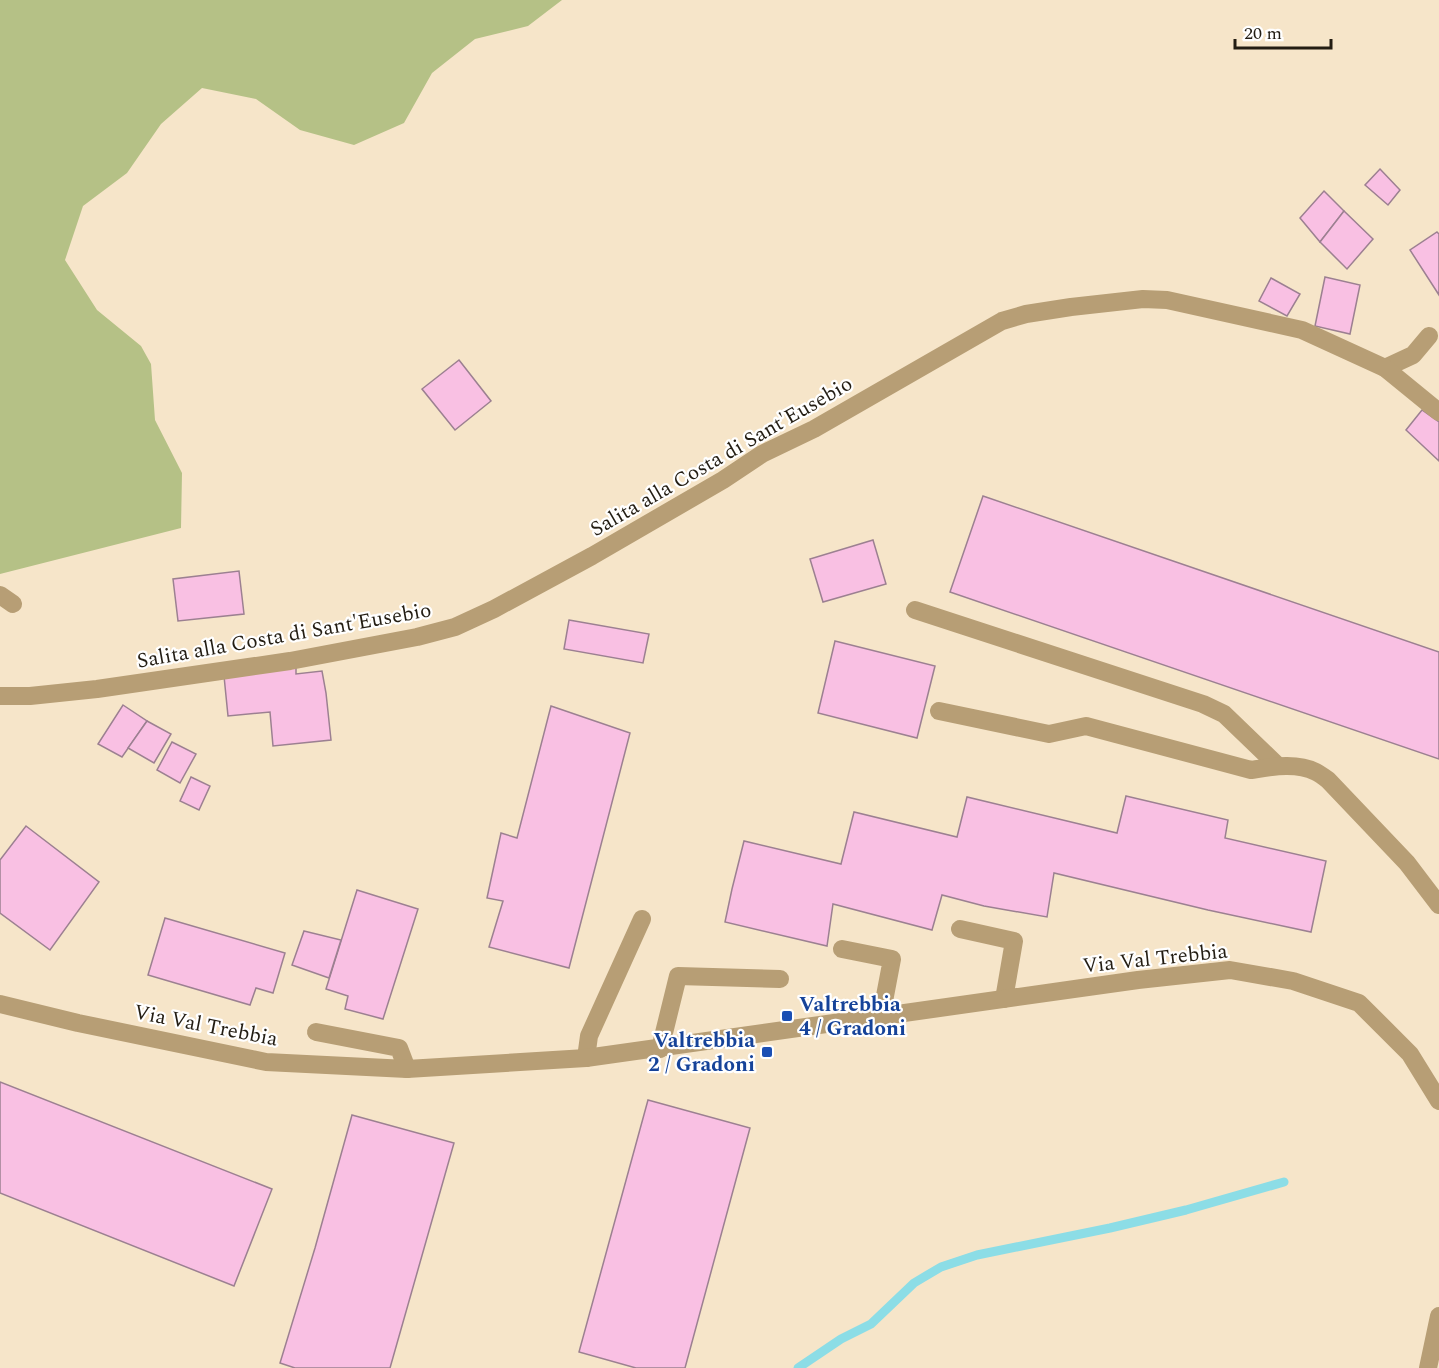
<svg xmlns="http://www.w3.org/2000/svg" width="1439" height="1368" font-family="Spectral,serif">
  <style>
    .forest { fill: #b5c186 }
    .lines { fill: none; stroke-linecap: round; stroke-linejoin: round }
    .stream { stroke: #8cdde6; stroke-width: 9 }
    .building { fill: #f9c0e3; stroke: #9c8091; stroke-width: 1.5 }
    .service { stroke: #b79e75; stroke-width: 18 }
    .minor { stroke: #b79e75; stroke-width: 18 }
    .transit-dot { fill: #1a4fb4; stroke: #fff; stroke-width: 2 }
    .labels { text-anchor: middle; stroke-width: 4.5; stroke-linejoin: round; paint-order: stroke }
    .street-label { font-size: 21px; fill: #231d13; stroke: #fff }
    .transit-label { font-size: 21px; font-weight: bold; fill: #164399; stroke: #fff; text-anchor: start }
  </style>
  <rect width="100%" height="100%" fill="#f6e5c9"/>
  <path class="forest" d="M0,0H562L528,26L475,39L432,73L404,123L354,145L300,130L256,99L202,88L161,124L127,173L83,206L65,260L97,310L141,346L151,364L155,420L182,473L181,528L0,574Z"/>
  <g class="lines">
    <path class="stream" d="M798,1368L841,1339L871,1324L914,1283L941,1267L977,1255L1110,1228L1186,1210L1284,1182"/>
  </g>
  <g class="building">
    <path d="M1380,169L1400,190L1388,205L1365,185Z"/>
    <path d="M1324,191L1344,211L1320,242L1300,218Z"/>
    <path d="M1344,211L1373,239L1347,269L1320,242Z"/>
    <path d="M1437,232L1439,234V295L1410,250Z"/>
    <path d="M1325,277L1360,285L1350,334L1315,326Z"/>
    <path d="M1271,278L1300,294L1287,316L1259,301Z"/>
    <path d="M459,360L491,401L455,430L422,389Z"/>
    <path d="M1422,410L1439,422V461L1406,430Z"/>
    <path d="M983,496L1439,652V759L950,592Z"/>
    <path d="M873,540L886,584L823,602L810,559Z"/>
    <path d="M239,571L244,614L178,621L173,579Z"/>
    <path d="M569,620L649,634L643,663L564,649Z"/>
    <path d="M835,641L935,666L917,738L818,713Z"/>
    <path d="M296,667V674L322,671L326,693L331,740L273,746L270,712L228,716L224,676Z"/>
    <path d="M123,705L147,721L122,757L98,744Z"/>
    <path d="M551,706L630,733L569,968L489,947L503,901L487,898L501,833L517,838Z"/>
    <path d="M147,721L171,734L154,763L128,748Z"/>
    <path d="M172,742L196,754L180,783L157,770Z"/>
    <path d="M191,777L210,786L199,810L180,801Z"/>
    <path d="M1126,796L1228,820L1225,838L1326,861L1311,932L1208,910L1054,873L1047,917L984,906L942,895L932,930L833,904L827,946L725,922L732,889L744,841L841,864L854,812L957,837L967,797L1117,833Z"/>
    <path d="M26,826L99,882L50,950L0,913V860Z"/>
    <path d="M357,890L418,909L383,1019L345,1009L348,996L326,989Z"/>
    <path d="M165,918L285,953L273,993L256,988L250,1005L148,975Z"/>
    <path d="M304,931L341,940L329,978L292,965Z"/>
    <path d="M0,1082L272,1189L234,1286L0,1193Z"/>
    <path d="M648,1100L750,1128L685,1368H636L579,1352Z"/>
    <path d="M352,1115L454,1143L390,1368H295L280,1363L315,1248Z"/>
  </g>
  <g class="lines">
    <g class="service">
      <path d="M960,929L1014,941L1004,999"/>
      <path d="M842,949L892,959L881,1017"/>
      <path d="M316,1032L399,1048L407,1069"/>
      <path d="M660,1049L678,976L780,979"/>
      <path d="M586,1058L589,1036L642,919"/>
    </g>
    <g class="minor">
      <path d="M1385,368L1413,355L1429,336"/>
      <path d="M0,595L13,604"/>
      <path d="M915,610L1203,704L1224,714L1278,766"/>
      <path d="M0,696H30L97,689L290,661L417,637L455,627L494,609L592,556L723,480L762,454L814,429L1002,321L1026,314L1071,307L1143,299L1167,300L1302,330L1385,368L1439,412"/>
      <path d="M939,711L1049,734L1086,726L1251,770C1271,767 1296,762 1316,772C1320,774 1324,777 1328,780L1407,863L1439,905"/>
      <path d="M0,1004L78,1023L266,1062L407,1069L586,1058L1138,980L1230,970L1293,981L1359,1003L1410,1054L1439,1101"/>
      <path d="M1428,1368L1439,1316"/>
    </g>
  </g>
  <g class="transit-dot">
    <rect x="781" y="1010" width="12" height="12" rx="3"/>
    <rect x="761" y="1046" width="12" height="12" rx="3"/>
  </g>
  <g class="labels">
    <g class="street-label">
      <text transform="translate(721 456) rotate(-30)" y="7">Salita alla Costa di Sant'Eusebio</text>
      <text transform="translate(284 635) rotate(-10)" y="7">Salita alla Costa di Sant'Eusebio</text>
      <text transform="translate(1155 958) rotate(-6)" y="7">Via Val Trebbia</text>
      <text transform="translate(206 1025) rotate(11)" y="7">Via Val Trebbia</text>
    </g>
    <g class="transit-label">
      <text x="799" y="1011">Valtrebbia<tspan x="799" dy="24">4 / Gradoni</tspan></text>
      <text x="755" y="1047" text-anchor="end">Valtrebbia<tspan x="755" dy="24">2 / Gradoni</tspan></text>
    </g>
  </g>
  <path d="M1235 39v9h96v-9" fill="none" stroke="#231d13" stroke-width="3"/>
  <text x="1244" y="39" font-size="18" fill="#231d13" stroke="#ffffff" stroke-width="4.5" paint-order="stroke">20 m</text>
</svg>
